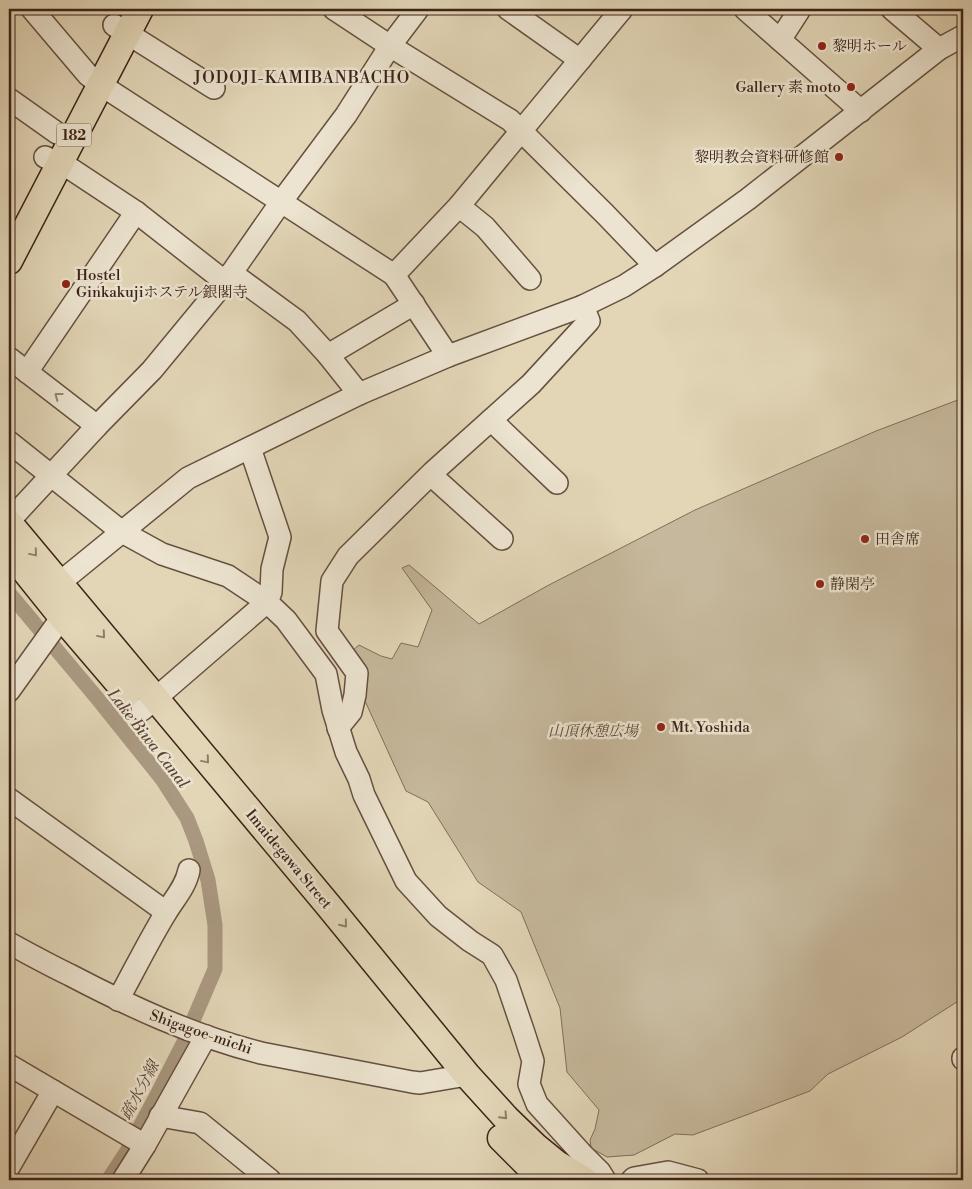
<svg xmlns="http://www.w3.org/2000/svg" width="972" height="1189" font-family="'Libre Bodoni','Noto Serif JP',serif">
  <style>
    .green { fill: #c6b89c; stroke: #816e5a }
    .lines { fill: none; stroke-linecap: round; stroke-linejoin: round }
    .canal { stroke: #aa9981; stroke-width: 15 }
    .minor-casing { stroke: #665040; stroke-width: 24 }
    .major-casing { stroke: #3c2319; stroke-width: 29 }
    .minor { stroke: #ece4d0; stroke-width: 21 }
    .major { stroke: #e2d6b7; stroke-width: 26 }
    .oneway { stroke: #948474 }
    .oneway2 { stroke: #8f7c68 }
    .poi-dot { fill: #8f2418; stroke: #ece4d0; stroke-width: 2 }
    .labels { text-anchor: middle; stroke-width: 5; stroke-linejoin: round; paint-order: stroke }
    .shield { fill: #ece4d0; stroke: #715d50; stroke-width: 1 }
    .shield-label { font-size: 14px; font-weight: bold; fill: #3c2319 }
    .poi-label { font-size: 15px; fill: #3c2319; stroke: #ece4d0; text-anchor: start }
    .park-label { font-size: 15px; font-style: italic; fill: #5e483a; stroke: #ece4d0 }
    .street-label { font-size: 15px; fill: #3c2319; stroke: #ece4d0 }
    .neighbourhood-label { font-size: 16px; letter-spacing: 1px; fill: #3c2319; stroke: #ece4d0 }
    .water-label { font-size: 16px; font-style: italic; fill: #5d4638; stroke: #ece4d0 }
  </style>
  <rect width="100%" height="100%" fill="#e2d6b7"/>
  <filter id="stains"><feTurbulence type="fractalNoise" baseFrequency=".004" numOctaves="4"/><feColorMatrix values="0 0 0 0 .2 0 0 0 0 .09 0 0 0 0 .02 0 0 0 .5 -.17"/></filter>
  <radialGradient id="worn" r=".72"><stop offset=".6" stop-color="#630" stop-opacity="0"/><stop offset="1" stop-color="#630" stop-opacity=".3"/></radialGradient>
  <path class="green" d="M963,398V998L902,1037L828,1074L810,1091L693,1135L675,1134L634,1155L607,1157L591,1148L590,1140L595,1129L599,1110L567,1072L560,1008L521,912L478,882L428,802L406,791L345,657L359,645L381,656L392,659L401,643L418,647L432,610L402,568L409,565L479,624L547,586L695,510L876,431Z"/>
  <g class="lines">
    <path class="canal" d="M9,593L97,698L162,779L187,818L196,841L208,880L215,925V969L183,1044L157,1095L127,1151L108,1180"/>
    <defs>
      <g id="minor">
        <path d="M32,9L88,75L101,85L394,275L448,356"/>
        <path d="M334,9L390,46L510,120L605,214L655,266"/>
        <path d="M508,9L580,60"/>
        <path d="M745,9L861,111"/>
        <path d="M892,9L939,49"/>
        <path d="M114,25L214,88"/>
        <path d="M780,40L800,9"/>
        <path d="M9,99L57,133"/>
        <path d="M45,157L71,169L136,212L219,277H237L297,321L328,355L359,394"/>
        <path d="M459,206L485,227L530,279"/>
        <path d="M394,275L459,206L622,9"/>
        <path d="M328,355L414,304"/>
        <path d="M9,358L97,426"/>
        <path d="M27,372L136,212"/>
        <path d="M491,420L557,483"/>
        <path d="M9,442L122,532L162,554L228,576L267,602L286,620L326,674L333,710L346,752L359,779L364,795L406,881L438,916L470,941L492,955L506,980L524,1033L533,1061L529,1084L537,1104L583,1155L600,1172L605,1180"/>
        <path d="M431,475L502,539"/>
        <path d="M9,521L97,426L152,370L228,278L281,202L346,115L390,46L418,9"/>
        <path d="M47,593L188,478L359,394L448,356L583,306L624,286L655,266L748,199L939,49L963,36"/>
        <path d="M9,691L62,617L74,607"/>
        <path d="M142,710L267,602L271,592L272,569L280,537L250,448"/>
        <path d="M338,728L351,712L355,695L357,673L327,631L332,581L348,556L433,472L531,384L589,321L583,306"/>
        <path d="M9,799L166,912"/>
        <path d="M9,943C29,954 49,965 70,975C131,1007 194,1036 261,1053L412,1082L420,1083L467,1075"/>
        <path d="M118,1000C134,971 149,940 167,911C175,898 186,886 189,870"/>
        <path d="M963,1058V1059"/>
        <path d="M9,1065L145,1145"/>
        <path d="M160,1116L200,1123L270,1180"/>
        <path d="M9,1167L53,1091"/>
        <path d="M123,1180L145,1145L206,1036"/>
        <path d="M632,1180L634,1178L668,1172L698,1180"/>
      </g>
      <g id="major">
        <path d="M9,261L140,9"/>
        <path d="M9,523L328,905L467,1075L506,1118L535,1146L557,1164L584,1180"/>
        <path d="M9,551L62,617L127,693"/>
        <path d="M501,1138L529,1166L547,1180"/>
      </g>
    </defs>
    <use href="#minor" class="minor-casing"/>
    <use href="#major" class="major-casing"/>
    <use href="#minor" class="minor"/>
    <use href="#major" class="major"/>
  </g>
  <defs><path id="oneway-chevron" d="M-2-3.5L2.5 0L-2 3.5" fill="none" stroke-width="1.6" stroke-linecap="round" stroke-linejoin="round" transform="scale(1.25)"/></defs>
  <use class="oneway" href="#oneway-chevron" transform="translate(58 396) rotate(-143)"/>
  <g class="oneway2">
    <use href="#oneway-chevron" transform="translate(34 553) rotate(50)"/>
    <use href="#oneway-chevron" transform="translate(102 635) rotate(50)"/>
    <use href="#oneway-chevron" transform="translate(206 760) rotate(50)"/>
    <use href="#oneway-chevron" transform="translate(344 924) rotate(51)"/>
    <use href="#oneway-chevron" transform="translate(504 1116) rotate(47)"/>
  </g>
  <g class="poi-dot">
    <circle cx="822" cy="46" r="5"/>
    <circle cx="851" cy="87" r="5"/>
    <circle cx="839" cy="157" r="5"/>
    <circle cx="66" cy="284" r="5"/>
    <circle cx="865" cy="539" r="5"/>
    <circle cx="820" cy="584" r="5"/>
    <circle cx="661" cy="727" r="5"/>
  </g>
  <g class="labels">
    <rect class="shield" x="56.5" y="123.5" width="35" height="23" rx="4"/>
    <g class="shield-label">
      <text x="74" y="140">182</text>
    </g>
    <g class="poi-label">
      <text x="832" y="51">黎明ホール</text>
      <text x="841" y="92" text-anchor="end">Gallery 素 moto</text>
      <text x="829" y="162" text-anchor="end">黎明教会資料研修館</text>
      <text x="76" y="280">Hostel<tspan x="76" dy="17">Ginkakujiホステル銀閣寺</tspan></text>
      <text x="875" y="544">田舎席</text>
      <text x="830" y="589">静閑亭</text>
      <text x="671" y="732">Mt. Yoshida</text>
    </g>
    <g class="park-label">
      <text x="593" y="736">山頂休憩広場</text>
    </g>
    <g class="street-label">
      <text transform="translate(289 859) rotate(50)" y="5">Imaidegawa Street</text>
      <text transform="translate(201 1032) rotate(19)" y="5">Shigagoe-michi</text>
    </g>
    <g class="neighbourhood-label">
      <text x="302" y="83">JODOJI-KAMIBANBACHO</text>
    </g>
    <g class="water-label">
      <text transform="translate(149 738) rotate(52)" y="6">Lake Biwa Canal</text>
      <text transform="translate(139 1090) rotate(-62)" y="6">疏水分線</text>
    </g>
  </g>
  <rect width="972" height="1189" fill="none" stroke="#e2d6b7" stroke-width="30"/>
  <rect x="10" y="10" width="952" height="1169" fill="none" stroke="#3c2319" stroke-width="2.5"/>
  <rect x="15" y="15" width="942" height="1159" fill="none" stroke="#3c2319"/>
  <rect width="100%" height="100%" filter="url(#stains)"/>
  <rect width="100%" height="100%" fill="url(#worn)"/>
</svg>
